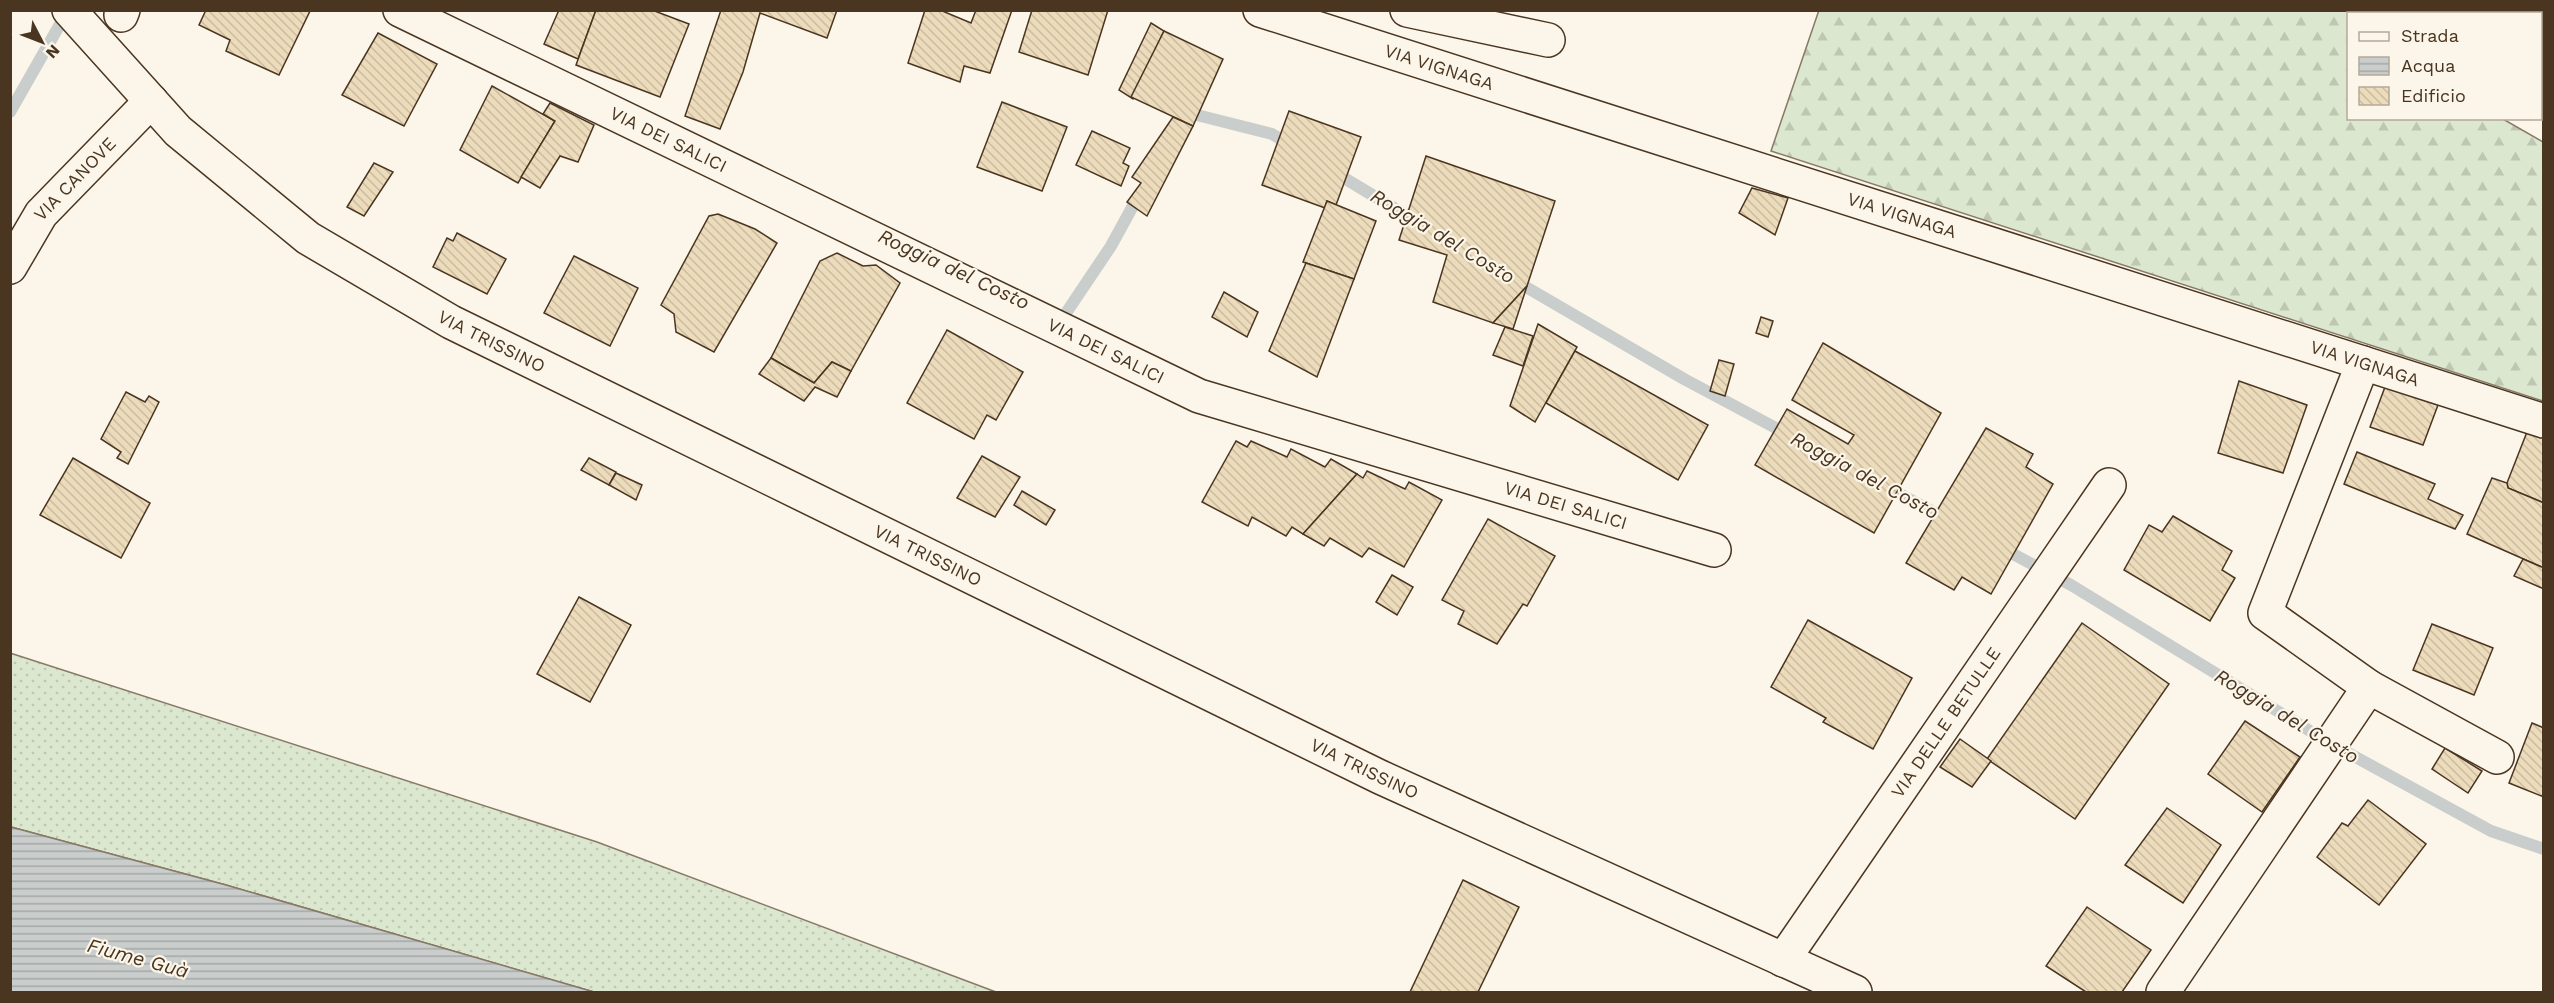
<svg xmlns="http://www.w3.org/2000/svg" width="2554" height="1003" font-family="'Work Sans',sans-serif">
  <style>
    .grass { fill: url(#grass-dots); stroke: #887966; stroke-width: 1.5 }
    .forest { fill: url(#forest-firs); stroke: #887966; stroke-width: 1.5 }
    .water { fill: url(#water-rules); stroke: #887966; stroke-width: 1.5 }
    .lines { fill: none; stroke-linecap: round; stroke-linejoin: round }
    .stream { stroke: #c9cecd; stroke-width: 12 }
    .building { fill: url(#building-back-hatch); stroke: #4a3520; stroke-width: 1.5 }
    .minor-casing { stroke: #4a3520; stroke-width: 36 }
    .tertiary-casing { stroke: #4a3520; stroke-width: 36 }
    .secondary-casing { stroke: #4a3520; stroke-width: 36 }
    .minor { stroke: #fbf6e9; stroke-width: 33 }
    .tertiary { stroke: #fbf6e9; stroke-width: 33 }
    .secondary { stroke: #fbf6e9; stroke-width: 33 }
    .labels { text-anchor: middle; stroke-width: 4.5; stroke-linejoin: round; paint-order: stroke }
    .street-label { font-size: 18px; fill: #4a3520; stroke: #fbf6e9 }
    .water-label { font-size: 20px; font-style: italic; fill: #4a3520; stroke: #fbf6e9 }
  </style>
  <defs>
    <pattern id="grass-dots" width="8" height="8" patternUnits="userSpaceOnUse" patternTransform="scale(1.5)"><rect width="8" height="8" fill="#dce7d0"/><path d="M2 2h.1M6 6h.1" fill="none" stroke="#bec7b2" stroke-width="1.8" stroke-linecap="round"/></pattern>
    <pattern id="forest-firs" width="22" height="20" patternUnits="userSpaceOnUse" patternTransform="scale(1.5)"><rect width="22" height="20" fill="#dce7d0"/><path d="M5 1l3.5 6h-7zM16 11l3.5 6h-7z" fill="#bec7b2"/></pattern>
    <pattern id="water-rules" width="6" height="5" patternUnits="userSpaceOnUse" patternTransform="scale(1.5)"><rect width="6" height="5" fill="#c9cecd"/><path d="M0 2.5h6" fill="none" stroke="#a5a8a6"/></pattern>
    <pattern id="building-back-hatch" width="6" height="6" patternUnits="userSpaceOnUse" patternTransform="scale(1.5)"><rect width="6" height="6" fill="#ecdcbc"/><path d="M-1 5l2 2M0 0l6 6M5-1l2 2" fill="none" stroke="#ccbda1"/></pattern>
  </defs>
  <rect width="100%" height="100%" fill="#fbf6e9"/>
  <path class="grass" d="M10,653L597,842L996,992H594L226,885L11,827Z"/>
  <path class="forest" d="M1819,10L2472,11L2473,13L2348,14V118L2503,119L2543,142V401L1771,151Z"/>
  <path class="water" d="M11,827L226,885L594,992H11Z"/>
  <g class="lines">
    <g class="stream">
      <path d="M10,112L67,12"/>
      <path d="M1183,115L1185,112L1272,134L1293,147"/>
      <path d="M1334,172L1419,223"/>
      <path d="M1514,280L1684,379L1789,435"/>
      <path d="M1054,315L1062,319L1111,246L1140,193"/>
      <path d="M1883,485L1950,521"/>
      <path d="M2000,547L2071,585L2328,742L2491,831L2544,849"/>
    </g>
  </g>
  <g class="building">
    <path d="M206,10H310V11L279,75L226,51L230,40L199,25Z"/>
    <path d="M559,10H596L578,59L544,44Z"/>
    <path d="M596,10H652L689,24L660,97L576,65Z"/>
    <path d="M721,10H837L827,38L760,13L743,72L720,129L685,116Z"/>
    <path d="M925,10H940L971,23L976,10H1012L990,73L964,66L960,82L908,63Z"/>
    <path d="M1032,10H1108L1088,75L1019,52Z"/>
    <path d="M1151,23L1164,31L1133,99L1119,90Z"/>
    <path d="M1164,31L1223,59L1193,126L1131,97Z"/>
    <path d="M378,33L437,64L404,126L342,95Z"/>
    <path d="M492,86L555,121L518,183L460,150Z"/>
    <path d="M1002,102L1067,127L1042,191L977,167Z"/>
    <path d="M550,103L594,125L578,162L560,156L540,188L521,177L555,121L543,114Z"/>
    <path d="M1289,111L1361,137L1336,205L1327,201L1325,208L1262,185Z"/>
    <path d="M1173,117L1193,126L1147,216L1127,202L1141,183L1132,177Z"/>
    <path d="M1092,131L1130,148L1123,163L1129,166L1121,186L1076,165Z"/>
    <path d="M1426,156L1555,201L1527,286L1493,323L1433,302L1447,255L1399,240Z"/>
    <path d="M374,163L393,172L364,216L347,207Z"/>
    <path d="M1752,188L1788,198L1775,235L1739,213Z"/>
    <path d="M1327,201L1376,221L1354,279L1303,262Z"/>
    <path d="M718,214L755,229L777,243L714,352L676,332L674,314L661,305L709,216Z"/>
    <path d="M457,233L506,259L487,294L433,267L447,238L453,241Z"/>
    <path d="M837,253L863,266L876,265L900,283L851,371L832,362L814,383L771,358L820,261Z"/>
    <path d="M574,256L638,288L610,346L544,313Z"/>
    <path d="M1306,263L1354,279L1317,377L1269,351Z"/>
    <path d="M1527,286L1513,329L1493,323Z"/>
    <path d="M1224,292L1258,312L1247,337L1212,317Z"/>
    <path d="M1761,317L1773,321L1768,337L1756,333Z"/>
    <path d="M1538,324L1577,347L1535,422L1510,406Z"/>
    <path d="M1505,327L1533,336L1523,366L1493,355Z"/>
    <path d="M947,330L1023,372L996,420L987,415L974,439L907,403Z"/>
    <path d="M1823,343L1941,413L1874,533L1755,465L1787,409L1848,444L1854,435L1792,400Z"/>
    <path d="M1575,351L1708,425L1678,480L1546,403Z"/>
    <path d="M771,358L814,383L832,362L851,371L837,397L815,387L804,401L759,374Z"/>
    <path d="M1719,360L1734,364L1725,396L1710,391Z"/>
    <path d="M2239,381L2307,405L2283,473L2218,453Z"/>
    <path d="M2385,387L2438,405L2423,445L2370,427Z"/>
    <path d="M126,392L145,402L149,396L159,402L128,464L117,458L121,452L101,439Z"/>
    <path d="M1986,428L2033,454L2026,467L2053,484L1991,594L1962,577L1954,590L1906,563Z"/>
    <path d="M2527,432L2544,438V503L2508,488L2507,483Z"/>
    <path d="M1236,441L1247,447L1251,441L1287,457L1291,449L1325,467L1331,459L1357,474L1303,534L1292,527L1286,536L1252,517L1248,526L1202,502Z"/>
    <path d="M2357,452L2435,484L2428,499L2463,515L2455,529L2344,484Z"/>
    <path d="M982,456L1020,477L995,517L957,498Z"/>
    <path d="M73,458L150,503L121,558L40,515Z"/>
    <path d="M589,458L616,472L609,485L581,470Z"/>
    <path d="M1367,471L1405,489L1409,482L1442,500L1404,567L1369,548L1362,557L1330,538L1324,546L1303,534L1357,474L1363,478Z"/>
    <path d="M616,473L642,485L636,500L609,485Z"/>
    <path d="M2492,478L2507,483L2508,488L2544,503V568L2467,534Z"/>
    <path d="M1022,491L1055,510L1046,525L1014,505Z"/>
    <path d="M2173,516L2232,551L2222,570L2235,578L2210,621L2124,570L2149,525L2162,532Z"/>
    <path d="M1488,519L1555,556L1527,606L1523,604L1497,644L1458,624L1464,611L1442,600Z"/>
    <path d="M2523,559L2544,568V589L2514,576Z"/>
    <path d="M1392,575L1413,587L1397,615L1376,602Z"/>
    <path d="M579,597L631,625L590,702L537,674Z"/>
    <path d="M1808,620L1912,678L1873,749L1823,722L1826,718L1771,687Z"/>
    <path d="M2082,623L2169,684L2075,819L1987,759Z"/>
    <path d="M2432,624L2493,648L2474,695L2413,670Z"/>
    <path d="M2245,721L2300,757L2262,812L2208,774Z"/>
    <path d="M2532,723L2544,728V797L2509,783Z"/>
    <path d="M1960,739L1991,761L1972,787L1940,767Z"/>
    <path d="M2445,748L2482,771L2468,793L2432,769Z"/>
    <path d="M2368,800L2426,844L2379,905L2317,857L2342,823L2348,826Z"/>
    <path d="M2167,808L2221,845L2183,903L2125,865Z"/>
    <path d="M1463,880L1519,907L1478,992H1410Z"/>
    <path d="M2087,907L2151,950L2122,992H2086L2046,966Z"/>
  </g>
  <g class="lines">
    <defs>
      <g id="minor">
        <path id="s1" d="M400,10L1199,396L1714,550"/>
        <path d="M1407,10L1548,40"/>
        <path d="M121,15L123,10"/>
        <path id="s2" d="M10,267L41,214L151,101"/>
        <path d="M2369,687L2497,757"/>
        <path id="s3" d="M1783,960L2109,485"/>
        <path d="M2163,992L2369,687L2265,613L2363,363"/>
      </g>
      <g id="tertiary">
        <path id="s4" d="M1260,10L2544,421"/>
      </g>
      <g id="secondary">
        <path id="s5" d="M69,10L178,131L308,238L451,322L1380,777L1855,992"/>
      </g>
    </defs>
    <use href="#minor" class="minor-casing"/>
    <use href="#tertiary" class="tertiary-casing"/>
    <use href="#secondary" class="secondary-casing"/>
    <use href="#minor" class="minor"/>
    <use href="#tertiary" class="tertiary"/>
    <use href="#secondary" class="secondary"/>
  </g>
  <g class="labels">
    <g class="street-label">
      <text dy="6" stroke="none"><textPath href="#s4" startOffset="188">VIA VIGNAGA</textPath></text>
      <text dy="6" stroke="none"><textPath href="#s1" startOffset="298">VIA DEI SALICI</textPath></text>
      <text dy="6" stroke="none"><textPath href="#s2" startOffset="110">VIA CANOVE</textPath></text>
      <text dy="6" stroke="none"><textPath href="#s4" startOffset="674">VIA VIGNAGA</textPath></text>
      <text dy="6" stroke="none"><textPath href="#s5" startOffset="542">VIA TRISSINO</textPath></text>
      <text dy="6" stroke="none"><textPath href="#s1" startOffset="784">VIA DEI SALICI</textPath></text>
      <text dy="6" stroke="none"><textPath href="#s4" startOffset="1160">VIA VIGNAGA</textPath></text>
      <text dy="6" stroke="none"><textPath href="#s1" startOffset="1270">VIA DEI SALICI</textPath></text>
      <text dy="6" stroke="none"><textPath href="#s5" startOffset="1028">VIA TRISSINO</textPath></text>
      <text dy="6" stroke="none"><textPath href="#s3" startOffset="288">VIA DELLE BETULLE</textPath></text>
      <text dy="6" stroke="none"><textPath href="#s5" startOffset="1514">VIA TRISSINO</textPath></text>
    </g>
    <g class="water-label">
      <text transform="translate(1443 236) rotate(31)" y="7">Roggia del Costo</text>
      <text transform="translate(954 269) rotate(25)" y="7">Roggia del Costo</text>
      <text transform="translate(1865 475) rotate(28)" y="7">Roggia del Costo</text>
      <text transform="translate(2287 716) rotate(31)" y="7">Roggia del Costo</text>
      <text transform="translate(138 958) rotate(15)" y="7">Fiume Guà</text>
    </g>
  </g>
  <rect width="2554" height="1003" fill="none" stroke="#4a3520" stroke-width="24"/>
  <rect x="2347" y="12" width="195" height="108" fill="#fbf6e9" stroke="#b4a999" stroke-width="1.5"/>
  <rect x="2359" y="32" width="30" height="9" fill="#fbf6e9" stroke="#b4a999" stroke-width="1.5"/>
  <text x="2401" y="42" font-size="18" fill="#4a3520">Strada</text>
  <rect x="2359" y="57" width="30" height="18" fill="url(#water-rules)" stroke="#b4a999" stroke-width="1.5"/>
  <text x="2401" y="72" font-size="18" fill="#4a3520">Acqua</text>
  <rect x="2359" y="87" width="30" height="18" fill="url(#building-back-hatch)" stroke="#b4a999" stroke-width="1.5"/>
  <text x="2401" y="102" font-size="18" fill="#4a3520">Edificio</text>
  <g transform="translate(42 42) rotate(132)" stroke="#fbf6e9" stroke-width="4.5" paint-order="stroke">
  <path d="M0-4.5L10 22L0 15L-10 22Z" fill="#4a3520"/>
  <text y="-9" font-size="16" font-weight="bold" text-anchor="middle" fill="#4a3520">N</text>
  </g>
</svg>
